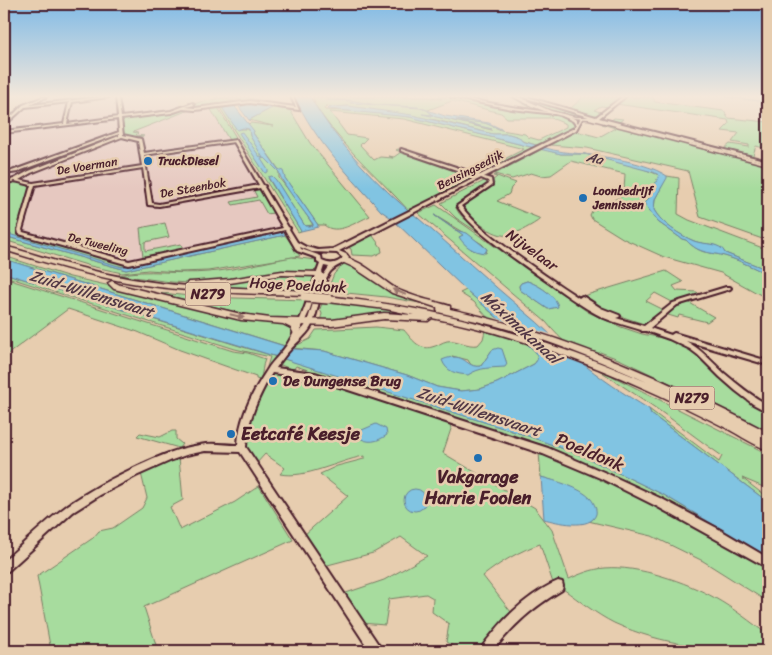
<svg xmlns="http://www.w3.org/2000/svg" width="772" height="655" font-family="Sriracha,sans-serif">
  <style>
    .built { fill: #e6c8c0 }
    .green { fill: #a7dc9e; stroke: #787e64; fill-rule: evenodd }
    .water { fill: #81c4e2; stroke: #6b8299 }
    .pier { fill: #e7cdaf }
    .lines { fill: none; stroke-linecap: round; stroke-linejoin: round }
    .stream { stroke: #6b8299; stroke-width: 1 }
    .minor-casing { stroke: #4a1f2b; stroke-width: 4 }
    .major-casing { stroke: #4a1f2b; stroke-width: 3 }
    .highway-casing { stroke: #4a1f2b; stroke-width: 3 }
    .minor { fill: #e7cdaf; fill-rule: evenodd }
    .major { fill: #e7cdaf; fill-rule: evenodd }
    .highway { fill: #e7cdaf; fill-rule: evenodd }
    .highway-bridge-casing { stroke: #4a1f2b; stroke-width: 12; stroke-linecap: butt }
    .highway-bridge { stroke: #e7cdaf; stroke-width: 9 }
    .oneway { fill: #98766d }
    .poi-dot { fill: #1f6fb2; stroke: #e7cdaf; stroke-width: 2 }
    .labels { text-anchor: middle; stroke-width: 5; stroke-linejoin: round; paint-order: stroke }
    .far-poi-label { font-size: 12px; font-weight: bold; fill: #4a1f2b; stroke: #e7cdaf; text-anchor: start }
    .far-street-label { font-size: 12px; fill: #4a1f2b; stroke: #e7cdaf }
    .far-water-label { font-size: 14px; font-style: italic; fill: #523846; stroke: #e7cdaf }
    .shield { fill: #e7cdaf; stroke: #795353; stroke-width: 1 }
    .shield-label { font-size: 14px; font-weight: bold; fill: #4a1f2b }
    .street-label { font-size: 15px; fill: #4a1f2b; stroke: #e7cdaf }
    .poi-label { font-size: 15px; font-weight: bold; fill: #4a1f2b; stroke: #e7cdaf; text-anchor: start }
    .water-label { font-size: 16px; font-style: italic; fill: #523846; stroke: #e7cdaf }
    .near-poi-label { font-size: 18px; font-weight: bold; fill: #4a1f2b; stroke: #e7cdaf; text-anchor: start }
    .near-street-label { font-size: 18px; fill: #4a1f2b; stroke: #e7cdaf }
  </style>
  <rect width="100%" height="100%" fill="#e7cdaf"/>
  <filter id="ink" filterUnits="userSpaceOnUse"><feTurbulence type="fractalNoise" baseFrequency=".02" numOctaves="2"/><feDisplacementMap in="SourceGraphic" scale="10" xChannelSelector="R" yChannelSelector="G"/><feConvolveMatrix kernelMatrix="1 2 1 2 8 2 1 2 1" color-interpolation-filters="sRGB"/></filter>
  <g filter="url(#ink)">
    <path class="built" d="M46,97H177L181,108H210L292,229L127,265L16,234L4,186V124L22,106Z"/>
    <g class="green">
      <path d="M214,97L239,102L242,100L222,97H243L290,106V108L252,103L290,110L310,143L370,216C356,222 337,236 324,225H318L253,133L254,131L247,124L251,123L273,126L249,120L271,108C261,106 252,103 244,100C241,103 235,104 232,102L223,109L240,129H249L250,135L265,158L279,172V178L296,199L313,225L305,226L273,177L268,178L301,231L298,232L220,108L221,106H217L237,139L229,140L210,108L189,110L133,132L138,133L136,135L144,136L134,137L123,135L122,119L160,115V113L172,112L200,102L217,99Z"/>
      <path d="M310,97L315,103L313,97H429L442,99L432,97H448L464,100L452,97H485L488,98L472,101L540,113L511,97L530,104L519,97H522L592,118L581,115L582,117L577,122L574,128L540,146L522,141L516,136L509,134H493L436,120L362,109L348,106L336,107L326,106L324,108L325,110L370,112L410,117L535,148L481,176L479,172L524,149L404,119L330,112L347,135L367,138L360,145L374,160L380,157L393,158L389,156L394,157L401,152L396,150L398,149L477,178L409,211C375,173 336,142 310,97ZM452,101L501,113L507,118H551L566,124V127L539,140L528,137L525,134L501,130L485,123L455,120L492,130L433,116L428,110Z"/>
      <path d="M583,97H623L610,107L601,106L594,110L604,113L597,118L569,110Z"/>
      <path d="M625,97H653L655,102L724,111L728,118L768,122V149L756,146L752,158L768,163L610,121L614,118L623,119L618,123L724,149L730,144L749,147V145L732,142L739,133L722,131L729,124L728,120L616,104Z"/>
      <path d="M602,124H612L768,165V241L700,217L688,171L587,148L550,145L576,131L599,137L615,128Z"/>
      <path d="M542,149L561,154H585L641,168L659,175L646,205L658,222L682,239L686,240C704,257 706,250 728,257C742,261 755,269 768,274V299L721,273L664,257L624,239L592,219L590,215L592,211L628,193L624,190L625,174L571,161L551,175L541,176L531,173L512,179L495,174Z"/>
      <path d="M494,175L516,183L511,188L509,194L497,201L541,219C532,225 519,233 509,235C496,239 464,215 463,203L494,184L493,180L497,177L493,176Z"/>
      <path d="M667,176L679,178L678,214L689,220L768,250V270L725,253C715,241 707,246 694,241C679,235 662,224 654,210L655,199Z"/>
      <path d="M486,180L488,181V184L459,203L456,208C462,223 486,229 491,241L456,218L441,203Z"/>
      <path d="M15,181H17L15,183L20,182L31,186L18,230L19,234L127,264L283,230V232L128,267L117,266L4,234V190L7,189L6,187L4,188V183Z"/>
      <path d="M255,188L260,190L273,213L267,214L259,200L233,205L231,202L257,197L253,189L179,203Z"/>
      <path d="M436,205L588,312L621,327L642,334L673,340L689,347L739,392L768,411V432L714,404L621,360L600,352L598,361L604,370L614,377L768,454V489L742,478L768,498V502L651,414L649,409L719,462L722,456C700,441 679,424 657,409C618,382 576,359 546,322L418,213ZM434,215L482,244L487,249L486,253L472,250L459,237L464,235ZM527,281C537,284 557,296 557,307L548,309L520,290L519,286L521,283Z"/>
      <path d="M165,223L169,237L145,242V251L181,244L183,249L143,257L140,228Z"/>
      <path d="M374,231L373,236L381,247L382,252L374,256L352,255L351,249L348,247Z"/>
      <path d="M285,235L300,256L208,271L179,272L148,270L122,273L90,266L4,240V236L126,270Z"/>
      <path d="M4,256L70,277L151,295L240,319L290,325L295,331L288,345L285,346L4,259Z"/>
      <path d="M292,257L316,260L320,265L318,269L309,272L190,283L171,282L119,275C147,268 178,275 208,272C236,270 264,262 292,257Z"/>
      <path d="M346,261L383,286L431,305L386,297L327,291L334,274Z"/>
      <path d="M666,271L683,282L673,286L677,291L697,292L700,295L674,303L655,293L646,301L664,310L652,321L644,324L611,313L583,296Z"/>
      <path d="M4,273L243,347L277,357L267,367L270,357L235,349L4,276Z"/>
      <path d="M282,274L317,275L311,290L177,285Z"/>
      <path d="M4,278L233,351L248,353L265,359C262,366 263,373 260,380L256,379V377L180,350L138,332L68,309L4,357Z"/>
      <path d="M466,290L535,351C538,356 539,359 534,364L497,383L480,389L461,391L437,387L407,375L324,351L291,348L310,339L316,330L376,327L404,330C411,338 419,351 432,347C437,346 442,342 447,341C457,339 467,347 478,345L483,339L488,318L474,302L460,293ZM492,350L503,354L506,361L500,367L493,366L475,370L452,356L468,360C471,366 474,367 481,366Z"/>
      <path d="M162,293L199,297L308,300L300,321L257,317L161,294Z"/>
      <path d="M323,301L382,308L409,313L320,321L322,314L320,309Z"/>
      <path d="M688,302L714,317L707,322L679,315L678,318L665,314L670,310Z"/>
      <path d="M282,358L528,436L583,456L664,495L768,557V561L734,541L581,463L296,366L293,370L281,365L277,370Z"/>
      <path d="M272,373L313,379L450,423L451,429L443,453L535,508L552,530L569,579C580,574 592,569 605,568C637,565 687,582 715,598C733,608 751,622 768,635V651C716,651 662,645 614,623C596,614 580,601 563,589L557,591L554,586L540,544C519,551 501,562 483,576L511,612L477,651H462L446,642L449,624L432,612L433,598L426,594L389,599L385,625L361,623L343,594L384,580L427,556L401,537L373,553L324,566L304,535L348,496L320,474L337,466L364,459V456C337,461 306,479 280,474L285,468L265,454L256,464C253,460 249,456 247,451C240,431 264,392 272,373Z"/>
      <path d="M172,431H176V439L182,444L179,448L137,436L140,433L160,437Z"/>
      <path d="M539,453L634,493L768,566V602L703,561L652,536L588,521L593,519L586,495L551,480L541,477Z"/>
      <path d="M179,457L183,500L170,507L180,530L235,502L259,486L293,540L144,607L158,651H51L37,576L93,538L99,531L113,528L142,508L147,498L141,473Z"/>
    </g>
    <g class="water">
      <path d="M295,97H310C337,143 377,185 418,218C453,248 488,281 524,311C543,326 559,344 577,359C600,378 624,394 649,409L651,414L768,502V557L664,495L583,456L528,436L287,360L4,273V259L294,349L324,351L407,375L437,387L461,391L480,389L497,383L534,364C539,359 538,356 535,351L466,290L390,217L381,211C350,176 314,140 295,97Z"/>
      <path d="M326,97L328,99L350,100L376,105L418,107L445,116L489,123L503,130L485,123L456,120L492,129L422,114L433,115L427,110L420,108L350,103L353,101L327,100Z"/>
      <path d="M252,103L272,108L249,120L239,107Z"/>
      <path d="M242,104L235,107L254,131L253,133L278,169L283,171L285,178L318,225V227L301,231L268,177L272,176L276,180L305,226H313V224C306,214 279,180 279,172L265,158L261,159L268,170V172L265,173L239,133L242,132L260,157L263,158L250,136L249,129L243,128L237,130L223,109L224,106Z"/>
      <path d="M349,106L412,115L493,134H509L519,137L522,141C536,145 550,150 564,152C593,155 643,160 667,176V178L655,199L654,210C662,224 680,235 694,241C704,245 721,242 725,253L768,270V274C755,269 742,261 728,257C709,251 700,255 686,240L682,239L658,222L644,203L650,197L659,175L653,172L585,154H561L539,149L410,117L328,109L330,107Z"/>
      <path d="M434,215L455,230L467,233L487,249L485,253C474,252 465,247 459,237L463,235Z"/>
      <path d="M283,232L285,235L126,270L4,236V234L12,235L122,267Z"/>
      <path d="M527,281C537,284 557,296 558,307L548,309L520,290L519,286L521,283Z"/>
      <path d="M498,348L502,349L507,364L505,367C491,368 480,367 468,375C457,374 446,372 442,360C466,350 465,369 481,366L492,350Z"/>
      <path d="M376,424L386,429L387,435C377,442 368,444 358,437L362,430Z"/>
      <path d="M541,477C556,481 580,487 591,499C594,503 597,509 596,514C591,531 556,522 544,519Z"/>
      <circle cx="415" cy="500" r="11"/>
    </g>
    <path class="pier" d="M493,317L554,335L591,367L521,342Z"/>
    <g class="lines">
      <path class="stream" d="M726,97L768,102"/>
      <defs>
        <g id="minor">
          <path d="M43,97H46L30,105L101,97H109L72,102L67,124L118,117L116,97H118L121,117L171,111L193,103L194,105L186,107L195,108L250,101L296,107L291,97H293L299,110L250,103L195,110L183,109L171,113L121,119L123,135L141,139L144,153L236,140L263,185L265,186L264,187L288,227L290,228L289,229L297,242L306,247L318,250L333,249L477,177L401,151V149L480,175L574,128L576,125L573,121L562,116V114L575,119L578,123L581,117H583L576,130L484,177L491,179L492,185L461,206C474,224 494,238 511,251C533,267 556,283 579,298L582,296L584,297L601,308L619,315L620,316L619,317L616,318L644,326L673,303L726,287H730L731,288L730,289L677,305L650,328L671,335L674,333L768,361V365L686,341C701,349 711,361 724,373C738,385 752,396 768,405V412L753,404L736,391L720,377L698,355L690,349L669,339L646,331H642L641,330C629,326 616,323 604,318C581,307 560,290 539,276C513,257 474,232 457,206L489,184L488,181L481,178L339,251L346,254L349,258C343,265 336,265 330,272C319,287 320,310 311,327C306,336 297,342 290,350C285,355 280,362 276,368L315,373L548,448L606,473L662,499L717,528L768,558V568L656,506L600,478L543,454L315,379L272,373C259,396 247,420 246,447L380,647L382,651H370L240,452L205,451L186,455L172,460L136,476L100,495L73,512L8,571L4,572V561C25,542 45,522 68,505C90,490 114,477 138,466C158,457 178,448 200,445C212,442 225,445 238,445C239,418 253,391 267,370C273,360 283,352 288,343C303,319 310,290 320,264L317,262V258L297,251L285,230L129,265L19,234L18,230L31,185L15,181L4,184V182L14,179L29,171L119,136V134L19,171L18,172L4,174V172L12,171L119,132L118,119L4,133V131L64,124L69,102L25,107L4,126V124L23,105ZM122,137L138,141L142,166L33,183L19,180L31,173ZM234,142L259,185L159,204L152,203L144,155ZM143,168L148,205L159,206L260,188L283,228L129,261L23,232L22,230L35,185ZM300,247L312,252L337,253L343,258C337,264 330,265 322,261L321,256L301,249ZM324,266L329,267L322,277L319,285L308,319L305,326L299,333L309,312Z"/>
          <path d="M451,97H456L512,107L556,113L555,114L512,109Z"/>
          <path d="M523,97H527L596,117L622,97H625L599,118L768,161V163L592,118Z"/>
          <path d="M558,581L562,582L563,586L562,590C533,607 513,625 493,651H480C483,644 489,638 494,632C510,612 534,591 558,581Z"/>
        </g>
        <path id="major" d="M514,97H519L551,111L575,117H590L768,163V165L589,119C563,119 537,110 514,97Z"/>
        <g id="highway">
          <path d="M4,97H9L4,99Z"/>
          <path d="M4,246C28,252 51,260 74,266C112,276 150,283 188,286L187,284L188,282H191L230,279L282,271L319,272H322L327,281L323,283H320L316,276L282,275L230,283L195,286L310,291L311,293L307,295C253,294 198,293 144,285C96,278 50,264 4,250Z"/>
          <path d="M342,258C359,257 382,281 397,289C412,297 434,301 450,306V309C564,334 665,379 768,432V450C754,445 741,436 728,429C705,417 682,406 659,395C587,362 510,333 432,318L428,321L384,319L332,326L299,325L301,332L297,335L294,334L291,328L283,324L241,320L114,289L108,283L112,281L120,285L241,314L270,318L332,320L384,313L414,315L386,309L328,302L324,299L328,296C367,301 406,306 445,315C514,331 582,354 647,382C607,364 566,347 524,334C496,325 467,319 438,312L437,310L438,308L392,293L353,267L342,262Z"/>
        </g>
      </defs>
      <use href="#minor" class="minor-casing"/>
      <use href="#major" class="major-casing"/>
      <use href="#highway" class="highway-casing"/>
      <use href="#minor" class="minor"/>
      <use href="#major" class="major"/>
      <use href="#highway" class="highway"/>
      <defs>
        <path id="highway-bridge" d="M305,297L328,299"/>
      </defs>
      <use href="#highway-bridge" class="highway-bridge-casing"/>
      <use href="#highway-bridge" class="highway-bridge"/>
    </g>
    <defs><path id="oneway-solid" d="M-6-.8H1V-3.2L6.5 0L1 3.2V.8H-6Z" transform="scale(1.25)"/></defs>
    <g class="oneway">
      <use href="#oneway-solid" transform="translate(399 292) rotate(-157)"/>
      <use href="#oneway-solid" transform="translate(237 316) rotate(13)"/>
    </g>
  </g>
  <linearGradient id="sky" x2="0" y2="1"><stop stop-color="#7fbae6"/><stop offset="0.51" stop-color="#f4e8db"/><stop offset="1" stop-color="#f4e8db" stop-opacity="0"/></linearGradient>
  <rect width="772" height="189" fill="url(#sky)"/>
  <g class="poi-dot">
    <circle cx="148" cy="161" r="5"/>
    <circle cx="583" cy="198" r="5"/>
    <circle cx="273" cy="381" r="5"/>
    <circle cx="231" cy="434" r="5"/>
    <circle cx="478" cy="458" r="5"/>
  </g>
  <g class="labels">
    <g class="far-poi-label">
      <text x="158" y="165">TruckDiesel</text>
      <text x="593" y="195">Loonbedrijf<tspan x="593" dy="14">Jennissen</tspan></text>
    </g>
    <g class="far-street-label">
      <text transform="translate(87 166) rotate(-9)" y="4">De Voerman</text>
      <text transform="translate(470 170) rotate(-27)" y="4">Beusingsedijk</text>
      <text transform="translate(193 188) rotate(-10)" y="4">De Steenbok</text>
      <text transform="translate(98 244) rotate(14)" y="4">De Tweeling</text>
    </g>
    <g class="far-water-label">
      <text transform="translate(595 158) rotate(13)" y="5">Aa</text>
    </g>
    <g class="shield">
      <rect x="185.5" y="282.5" width="45" height="23" rx="4"/>
      <rect x="669.5" y="386.5" width="45" height="23" rx="4"/>
    </g>
    <g class="shield-label">
      <text x="208" y="299">N279</text>
      <text x="692" y="403">N279</text>
    </g>
    <g class="street-label">
      <text transform="translate(532 250) rotate(36)" y="5">Nijvelaar</text>
      <text transform="translate(298 285) rotate(3)" y="5">Hoge Poeldonk</text>
    </g>
    <g class="poi-label">
      <text x="283" y="386">De Dungense Brug</text>
    </g>
    <g class="water-label">
      <text transform="translate(92 293) rotate(17)" y="6">Zuid-Willemsvaart</text>
      <text transform="translate(521 327) rotate(42)" y="6">Máximakanaal</text>
      <text transform="translate(479 411) rotate(18)" y="6">Zuid-Willemsvaart</text>
    </g>
    <g class="near-poi-label">
      <text x="241" y="440">Eetcafé Keesje</text>
      <text x="478" y="483" text-anchor="middle">Vakgarage<tspan x="478" dy="21">Harrie Foolen</tspan></text>
    </g>
    <g class="near-street-label">
      <text transform="translate(590 452) rotate(23)" y="6">Poeldonk</text>
    </g>
  </g>
  <rect width="772" height="655" fill="none" stroke="#e7cdaf" stroke-width="20"/>
  <rect x="10" y="10" width="752" height="635" fill="none" stroke="#4a1f2b" stroke-width="2" filter="url(#ink)"/>
</svg>
